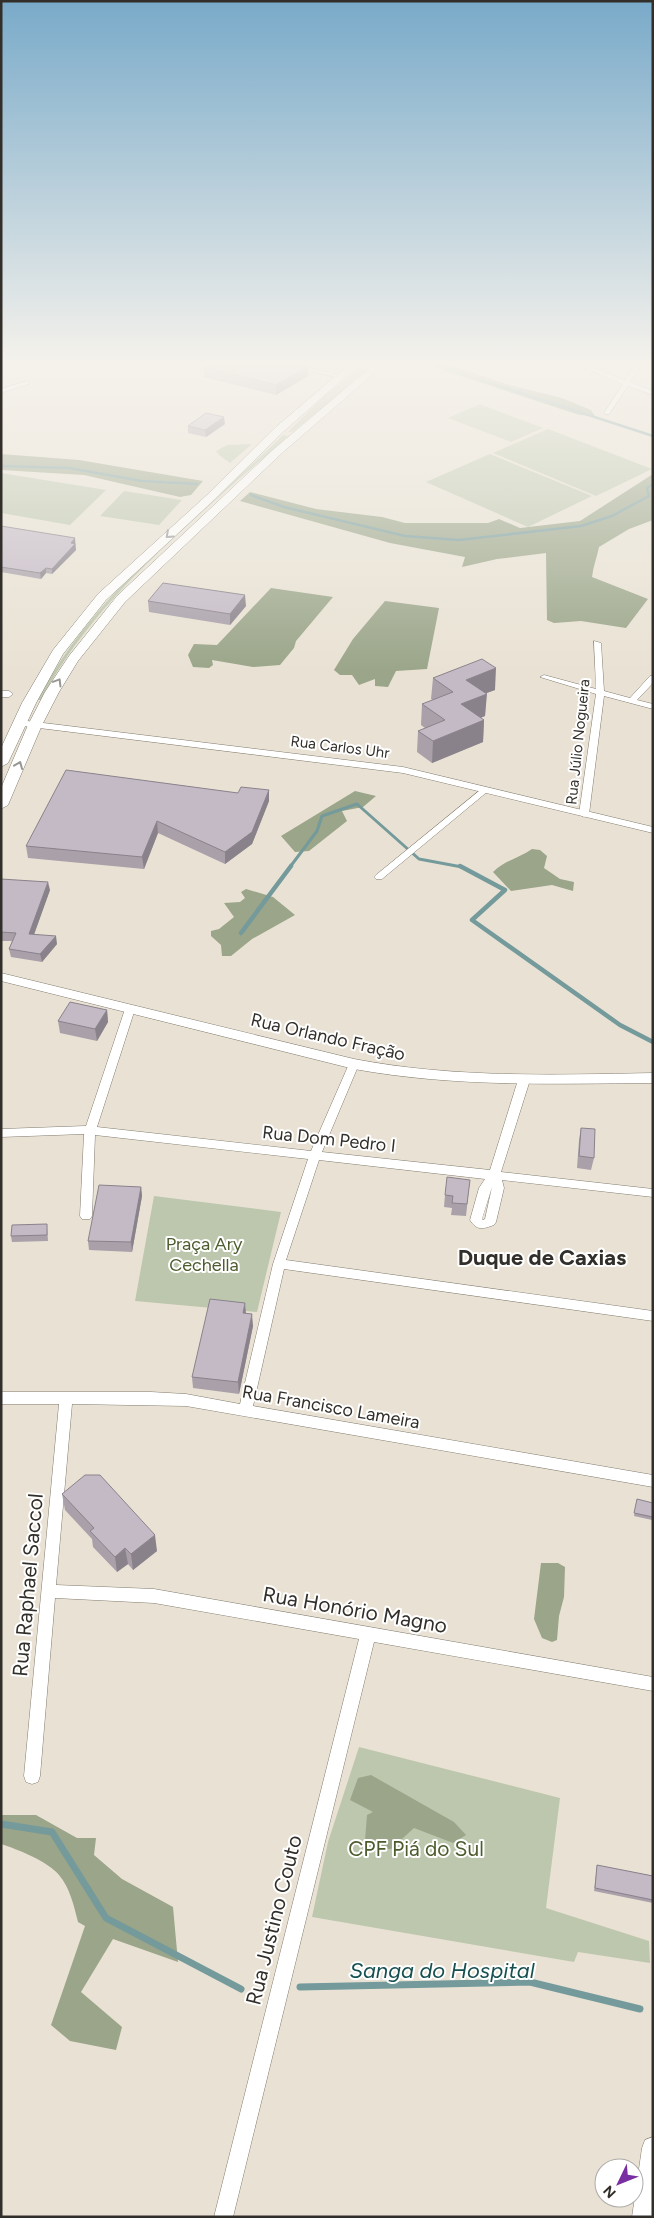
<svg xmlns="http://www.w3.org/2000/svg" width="654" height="2218" font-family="Figtree,sans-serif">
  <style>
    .green { fill: #bdc7ae }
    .forest { fill: #9aa589 }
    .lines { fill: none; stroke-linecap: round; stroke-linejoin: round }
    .stream-far3 { stroke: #749a9b; stroke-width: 2.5 }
    .stream-far2 { stroke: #749a9b; stroke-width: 3 }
    .stream-far1 { stroke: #749a9b; stroke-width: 4.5 }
    .stream { stroke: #749a9b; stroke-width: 7 }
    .minor-casing { stroke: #827c6f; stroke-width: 1 }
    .tertiary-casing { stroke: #827c6f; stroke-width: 1 }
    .primary-casing { stroke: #827c6f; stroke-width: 1 }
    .minor { fill: #fff; fill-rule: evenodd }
    .tertiary { fill: #fff; fill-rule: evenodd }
    .primary { fill: #fff; fill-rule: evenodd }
    .wall { fill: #a9a0aa }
    .shaded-wall { fill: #89828b }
    .building { fill: #c4bac6; stroke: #89828b }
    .oneway { stroke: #989794 }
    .labels { text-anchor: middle; stroke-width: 4; stroke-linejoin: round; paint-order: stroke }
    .far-street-label { font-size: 15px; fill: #322f2a; stroke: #fff }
    .street-label { font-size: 18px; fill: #322f2a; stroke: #fff }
    .park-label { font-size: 18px; fill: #4c5c2d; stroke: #fff }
    .near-street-label { font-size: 21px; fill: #322f2a; stroke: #fff }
    .near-park-label { font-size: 21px; fill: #4c5c2d; stroke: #fff }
    .district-label { font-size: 22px; font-weight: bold; fill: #322f2a; stroke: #fff }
    .near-water-label { font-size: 22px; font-style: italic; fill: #164f50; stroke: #fff }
  </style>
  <rect width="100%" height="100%" fill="#e9e2d4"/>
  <g class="green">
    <path d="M367,362H373L332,400L292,432H288L322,398Z"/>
    <path d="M480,404L543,428L511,442L448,418Z"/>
    <path d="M548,429L652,469L596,496L493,453Z"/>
    <path d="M283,435L288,436C273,451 256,464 240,478C167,544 87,611 41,700H38C93,591 198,518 283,435Z"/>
    <path d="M252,444L230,463L219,455L216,451L227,445Z"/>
    <path d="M490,454L592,496L528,527L426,482Z"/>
    <path d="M1,473L106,490L70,525L1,513Z"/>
    <path d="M124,491L182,500L159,525L100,516Z"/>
    <path d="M154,1196L281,1212L257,1312L135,1301Z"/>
    <path d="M359,1747L560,1798L546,1908L649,1941L650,1963L578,1952L574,1962L312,1917L328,1842Z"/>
  </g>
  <g class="forest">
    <path d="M418,362H441L506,384L562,398L591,410L595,416L579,415Z"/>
    <path d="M1,454L79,460L203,481L191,495L180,497L84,475L1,470Z"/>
    <path d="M653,474V520L629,529L599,547C597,557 593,567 592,577L648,599L626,628L581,621L554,623L547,620L546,553L497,559L462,567L465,557L390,543L240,501L250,492L316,509L382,517L405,523H488L499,519L520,528L580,521Z"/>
    <path d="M271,588L333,597L296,641L294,648L280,665L253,667L212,660L213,665L209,668L193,667L188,655L194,644L217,645Z"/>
    <path d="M385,601L439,608L427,669L396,671L388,687L375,686V679L359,685L352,675H340L334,670L353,639Z"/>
    <path d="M355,791L376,796L363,807L342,811L347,821L309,851L295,852L281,836Z"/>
    <path d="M532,849L540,850L547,856L544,868L560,879L574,882L573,891L552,885L511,891L493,872C504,861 519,858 532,849Z"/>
    <path d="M246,889L273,897L295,915L252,939L231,956H222L221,945L211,936V931L219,929L234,917L224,903L240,902L245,898L241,892Z"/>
    <path d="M541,1563H558L565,1567L564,1597L559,1616L557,1640L552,1642L542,1638L534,1619Z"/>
    <path d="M371,1775L454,1822L466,1835L453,1843L414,1828L391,1849H376L365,1840L367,1815L373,1812L350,1800L358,1778Z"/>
    <path d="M1,1815H36L77,1838H96L94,1855L122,1879L173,1907L178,1962L113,1939L81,1992L122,2027L116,2050L70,2041L51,2025L85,1926L78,1922C74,1906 70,1888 59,1875C49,1862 17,1849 1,1844Z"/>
  </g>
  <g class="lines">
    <g class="stream-far3">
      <path d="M425,362L653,436"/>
      <path d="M1,466L69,468L142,481L197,484"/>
      <path d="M251,495L284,507L405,536L459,540L581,526L612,516L649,496L647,488L653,484"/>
    </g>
    <path class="stream-far2" d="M290,867L317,831L322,816L357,804L419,859L462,867"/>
    <g class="stream-far1">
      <path d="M460,866L505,890L472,920L620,1025L653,1042"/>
      <path d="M241,933L291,866"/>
    </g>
    <g class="stream">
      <path d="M1,1824L52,1832L106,1918L241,1989"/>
      <path d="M300,1987L530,1982L640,2009"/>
    </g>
    <defs>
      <g id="minor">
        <path d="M276,362H285L343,376L340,378Z"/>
        <path d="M514,362H520L515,367H511L510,366Z"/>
        <path d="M570,362H577L625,380L637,363L648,362L641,365L630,382L653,391V395L628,386L609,414H605L604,413L623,384Z"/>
        <path d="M27,381L29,382V384L1,393V389Z"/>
        <path d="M594,641L601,643L604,691L630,698L650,676H653V683L637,700L653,704V709L604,696L589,814L584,817L579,814L596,694L540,677L544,675L596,689Z"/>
        <path d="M1,691H9L13,694L9,697H1Z"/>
        <path d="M484,787L489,790L487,792L382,879H376L374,877L376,875Z"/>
        <path d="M130,1005L135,1009L97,1127L311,1151L349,1064L354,1060L359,1064L322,1152L490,1170L518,1080L524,1076L530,1080L501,1172L653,1189V1197L502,1180L504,1188L496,1222L494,1225C483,1229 477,1231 470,1220L479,1188L485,1179L319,1160L286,1260L653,1311V1321L284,1269L253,1406L653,1475V1487L186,1406L72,1404L56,1585L154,1589L653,1677V1691L374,1642L233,2217H214L359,1639L154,1603L55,1598L40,1776L38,1782L32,1784L26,1782L24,1776L59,1404H1V1392H151L186,1394L240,1404L273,1264L308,1159L95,1135L92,1216L90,1219H82L80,1216L84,1134L1,1137V1129L86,1126L125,1009ZM492,1187L485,1219L483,1220L482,1219Z"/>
      </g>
      <g id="tertiary">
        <path d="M19,720L403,767L653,827V833L403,773L15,725V721Z"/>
        <path d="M1,973L354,1059C453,1078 552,1075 653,1073V1083C552,1084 453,1087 354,1069L1,981Z"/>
        <path d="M653,2137V2217H632L642,2148L645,2140Z"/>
      </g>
      <g id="primary">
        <path d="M352,362H362L284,431L215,499L106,600L63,654L36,703L8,763L1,767V748L22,703L53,650L98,594L207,495L276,427Z"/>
        <path d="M377,362H387L282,453L125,602L78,661L59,692L42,725L8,805L1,809V788L28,725L45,692L69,656L117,596L274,449Z"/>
      </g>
    </defs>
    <use href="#minor" class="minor-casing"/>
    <use href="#tertiary" class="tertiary-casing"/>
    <use href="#primary" class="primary-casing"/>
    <use href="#minor" class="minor"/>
    <use href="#tertiary" class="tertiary"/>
    <use href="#primary" class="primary"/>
  </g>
  <g class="wall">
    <path d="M204,367L308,376L276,395L204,377Z"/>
    <path d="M225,424L206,437L188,433V426Z"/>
    <path d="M1,526L76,544L75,545L76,550L52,574L46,573L41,579L1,572Z"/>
    <path d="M148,601L246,606L230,625L149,612Z"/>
    <path d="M433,678L495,690L486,693L485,716L480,718L484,720L483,742L432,763L417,752L418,731L425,728L421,725L422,704L433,700L431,699Z"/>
    <path d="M269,790V801L252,844L225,864L158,833L144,869L28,858L26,846L238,793Z"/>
    <path d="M1,879L50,890L34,934L57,944L42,962L11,957L9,949L12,941H1Z"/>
    <path d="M107,1010L108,1022L97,1041L60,1033L58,1021Z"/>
    <path d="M581,1128L594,1158L591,1170L577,1168L579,1140Z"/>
    <path d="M470,1180L466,1216L451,1215L452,1208L444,1207L445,1195Z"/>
    <path d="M141,1187L142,1196L132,1252L89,1250L88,1241Z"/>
    <path d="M47,1224L48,1241L12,1242L11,1236Z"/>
    <path d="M246,1313L253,1326L239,1394L193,1388L192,1377Z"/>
    <path d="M62,1494L157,1551L133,1570L128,1564L117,1572L93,1547L92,1539L65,1510Z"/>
    <path d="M637,1499L653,1517L652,1520L634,1516Z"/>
    <path d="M597,1865L653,1876V1903L594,1891Z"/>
  </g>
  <g class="shaded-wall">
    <path d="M308,366V376L276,395V385Z"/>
    <path d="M224,417L225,424L206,437L205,430Z"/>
    <path d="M75,538L76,550L52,574V569L71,543Z"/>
    <path d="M46,568V573L41,579L40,573Z"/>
    <path d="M245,595L246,606L230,625V614Z"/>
    <path d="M496,668L495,690L465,701L466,680Z"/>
    <path d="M487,694L485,716L460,726L461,704Z"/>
    <path d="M484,720L483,742L432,763L433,741Z"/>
    <path d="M269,790V801L252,844L225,864V852Z"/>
    <path d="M157,821L158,833L144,869L142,857Z"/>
    <path d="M48,882L50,890L31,943L29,934Z"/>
    <path d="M56,936L57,944L42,962L40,954Z"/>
    <path d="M107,1010L108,1022L97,1041L95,1029Z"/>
    <path d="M141,1187L142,1196L132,1252L131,1242Z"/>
    <path d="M245,1303L246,1314L243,1313Z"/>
    <path d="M252,1314L253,1326L239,1394L238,1382Z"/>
    <path d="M155,1535L157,1551L133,1570L131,1554Z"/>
    <path d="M125,1548L128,1564L117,1572L115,1557Z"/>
  </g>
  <g class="building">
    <path d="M214,362H289L308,366L276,385L204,367Z"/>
    <path d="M206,413L224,417L205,430L188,426Z"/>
    <path d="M1,526L75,538L71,543L75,544L52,569L46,568L40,573L1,567Z"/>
    <path d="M163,583L245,595L230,614L148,601Z"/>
    <path d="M482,659L496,668L466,680L487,694L461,704L484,720L433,741L418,731L445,720L422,704L453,692L433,678Z"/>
    <path d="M66,770L238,793L241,787L269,790L252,832L225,852L157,821L142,857L26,846Z"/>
    <path d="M1,879L48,882L29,934L56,936L40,954L9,949L16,933L1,932Z"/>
    <path d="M70,1002L107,1010L95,1029L58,1021Z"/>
    <path d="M581,1128L595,1129L594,1158L579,1156Z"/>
    <path d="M447,1177L470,1180L467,1204L452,1203L453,1196L445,1195Z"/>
    <path d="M99,1185L141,1187L131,1242L88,1241Z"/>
    <path d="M47,1224V1235L11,1236L12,1225Z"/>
    <path d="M210,1299L245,1303L243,1313L252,1314L238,1382L192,1377Z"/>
    <path d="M85,1475H100L155,1535L131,1554L125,1548L115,1557L90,1531L94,1528L62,1494Z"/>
    <path d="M637,1499L653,1503V1517L634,1513Z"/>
    <path d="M597,1865L653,1876V1900L595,1888Z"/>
  </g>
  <defs><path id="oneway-chevron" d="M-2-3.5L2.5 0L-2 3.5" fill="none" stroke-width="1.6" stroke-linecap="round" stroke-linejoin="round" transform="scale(1.25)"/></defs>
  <g class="oneway">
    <use href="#oneway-chevron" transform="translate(169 535) rotate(138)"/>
    <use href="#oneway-chevron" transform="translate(58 682) rotate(-59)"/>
    <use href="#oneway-chevron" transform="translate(19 765) rotate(-68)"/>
  </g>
  <linearGradient id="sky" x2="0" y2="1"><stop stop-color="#79aac9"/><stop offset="0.54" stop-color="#f5f2ec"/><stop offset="1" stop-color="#f5f2ec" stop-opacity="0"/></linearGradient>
  <rect width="654" height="672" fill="url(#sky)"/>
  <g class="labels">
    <g class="far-street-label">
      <text transform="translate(578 742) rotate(-84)" y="5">Rua Júlio Nogueira</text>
      <text transform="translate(340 747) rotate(7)" y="5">Rua Carlos Uhr</text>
    </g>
    <g class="street-label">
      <text transform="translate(328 1037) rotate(13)" y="6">Rua Orlando Fração</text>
      <text transform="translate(329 1139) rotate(6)" y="6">Rua Dom Pedro I</text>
      <text transform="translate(331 1407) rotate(10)" y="6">Rua Francisco Lameira</text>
    </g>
    <g class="park-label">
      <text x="204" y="1250">Praça Ary<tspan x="204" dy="21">Cechella</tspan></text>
    </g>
    <g class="near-street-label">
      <text transform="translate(28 1585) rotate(-85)" y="7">Rua Raphael Saccol</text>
      <text transform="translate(355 1610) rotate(10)" y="7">Rua Honório Magno</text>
      <text transform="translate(274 1920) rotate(-76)" y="7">Rua Justino Couto</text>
    </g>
    <g class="near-park-label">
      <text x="416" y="1856">CPF Piá do Sul</text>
    </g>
    <g class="district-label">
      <text x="542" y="1265">Duque de Caxias</text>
    </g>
    <g class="near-water-label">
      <text x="442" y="1978">Sanga do Hospital</text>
    </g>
  </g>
  <rect width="654" height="2218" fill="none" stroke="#322f2a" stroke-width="5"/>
  <g transform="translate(619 2183) rotate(227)"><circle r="24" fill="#ffffff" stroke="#adacaa"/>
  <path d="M0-4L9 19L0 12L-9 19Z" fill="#792fa1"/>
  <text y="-8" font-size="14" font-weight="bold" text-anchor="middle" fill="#322f2a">N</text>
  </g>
</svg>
